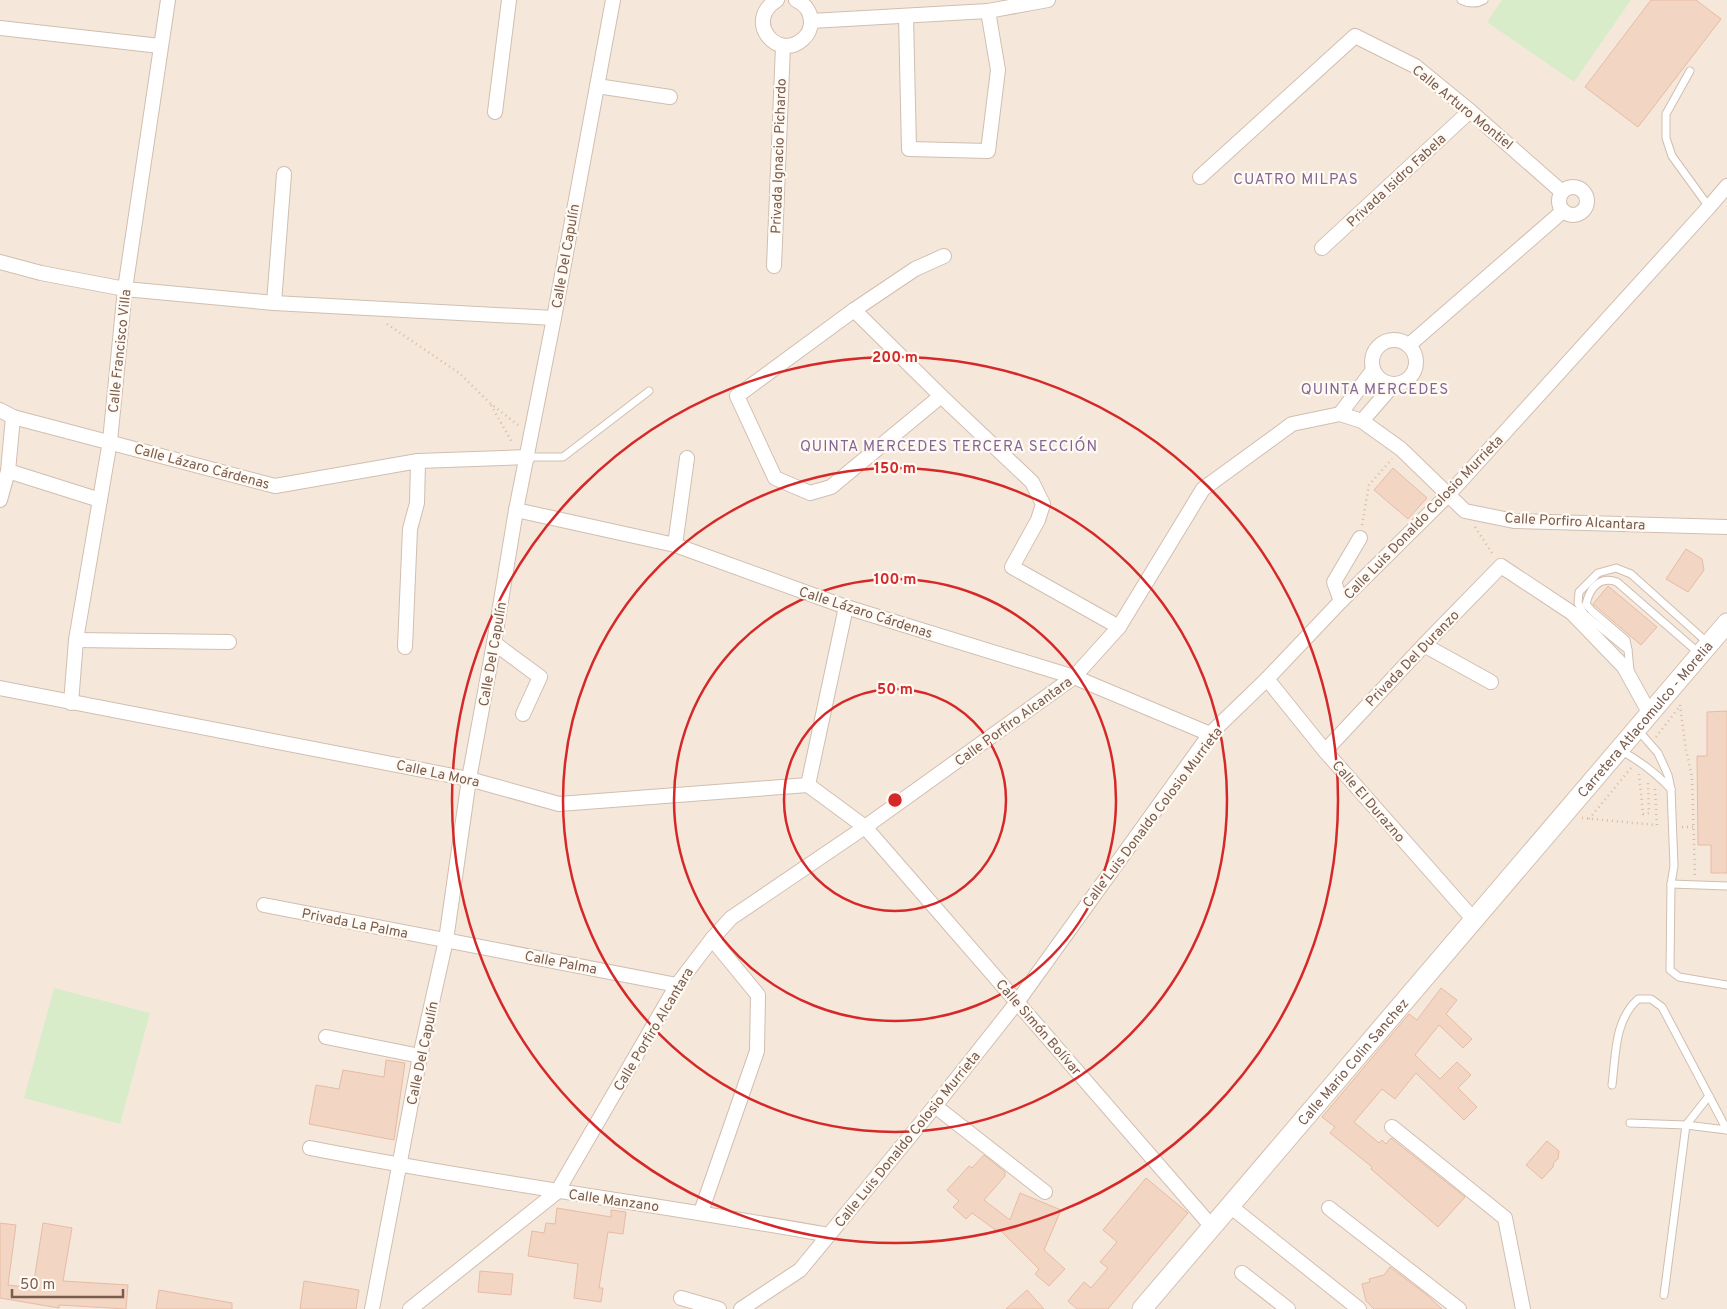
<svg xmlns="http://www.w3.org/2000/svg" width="1727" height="1309" font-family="Overpass,sans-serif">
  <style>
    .residential { fill: #f5e8da }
    .green { fill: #d8ecc9 }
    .building { fill: #f3d5c3; stroke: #e6bba3 }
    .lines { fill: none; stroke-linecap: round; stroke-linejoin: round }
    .lane-casing { stroke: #d1beb0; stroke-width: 9 }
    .street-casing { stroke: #d1beb0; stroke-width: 16 }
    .secondary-casing { stroke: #d6c0b0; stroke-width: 21 }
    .path { stroke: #d9b8a5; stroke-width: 2.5; stroke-dasharray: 1 4; stroke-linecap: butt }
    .lane { stroke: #fff; stroke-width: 7 }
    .street { stroke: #fff; stroke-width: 14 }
    .secondary { stroke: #fff; stroke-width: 19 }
    .ring { fill: none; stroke: #d62828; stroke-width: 2.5 }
    .labels { text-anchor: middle; stroke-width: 4.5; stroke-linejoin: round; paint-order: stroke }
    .street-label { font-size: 14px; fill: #7a5c4d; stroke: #fffaf3 }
    .neighbourhood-label { font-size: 15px; letter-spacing: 1px; fill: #846695; stroke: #fffaf3 }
    .centre { fill: #d62828; stroke: #fffaf3; stroke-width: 2.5 }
    .ring-label { font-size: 15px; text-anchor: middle; font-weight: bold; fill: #d62828; stroke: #fffaf3; stroke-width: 4.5; stroke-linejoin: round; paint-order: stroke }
  </style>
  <rect width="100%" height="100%" fill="#fdf6ec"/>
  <rect class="residential" x="0" y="0" width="1727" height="1309"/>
  <g class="green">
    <path d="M1502,0H1631L1574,82L1487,22Z"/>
    <path d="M54,988L150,1013L120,1124L24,1098Z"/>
  </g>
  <g class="building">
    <path d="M1651,0H1696L1721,19L1638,127L1585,87Z"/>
    <path d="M1393,468L1427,498L1408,519L1374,490Z"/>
    <path d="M1686,549L1702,559L1704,570L1688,592L1666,579Z"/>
    <path d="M1608,586L1657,627L1641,645L1593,604Z"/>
    <path d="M1727,711V873H1711V845H1698L1697,756H1707V712Z"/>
    <path d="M1441,988L1457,1000L1446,1014L1472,1039L1463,1048L1439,1025L1415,1055L1440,1079L1457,1062L1471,1075L1458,1088L1477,1107L1464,1120L1416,1073L1395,1099L1382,1089L1354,1122L1379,1143L1382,1140L1386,1144L1391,1138L1465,1197L1438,1227L1371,1169L1372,1167L1330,1133L1335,1127L1322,1117L1409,1014L1417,1020Z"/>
    <path d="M386,1060L405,1063L394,1140L309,1124L316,1085L339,1089L343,1070L384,1077Z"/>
    <path d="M1547,1141L1559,1151L1558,1159L1554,1162L1553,1167L1542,1179L1526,1165Z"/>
    <path d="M984,1155L1005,1172V1176L984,1200L1010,1220L1020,1193L1061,1210L1044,1250L1065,1269L1049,1286L1035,1274L1039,1269L999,1229L997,1231L972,1213L966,1219L953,1207L959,1201L947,1190L969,1166L972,1168Z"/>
    <path d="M1146,1178L1188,1213L1108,1309H1077L1068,1301L1084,1282L1091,1288L1108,1268L1100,1262L1117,1242L1103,1230Z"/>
    <path d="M557,1208L611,1217V1210L626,1212L623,1234L608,1232L599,1288H603L601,1302L574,1298L578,1264L528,1256L532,1231L544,1233L546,1223L555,1224Z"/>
    <path d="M0,1223L16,1225L8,1285L33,1288L43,1223L72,1228L63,1281L128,1285L126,1309L59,1305V1308L0,1298Z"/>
    <path d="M1390,1267L1427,1295L1442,1309H1374L1366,1301L1362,1284L1370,1282L1369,1279L1384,1275Z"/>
    <path d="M480,1271L513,1274L511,1295L478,1292Z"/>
    <path d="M304,1281L359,1290L356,1309H300Z"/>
    <path d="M159,1290L232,1303V1309H156Z"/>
    <path d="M1027,1290L1044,1309H1006Z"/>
  </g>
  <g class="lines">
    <defs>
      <g id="lane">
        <path d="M1461,0C1469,4 1477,4 1484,0"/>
        <path d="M1690,71L1666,114V138L1672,156L1709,207"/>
        <path d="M528,457H563L649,391"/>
        <path d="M1628,650L1626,640L1592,611L1586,604C1590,587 1600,576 1617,582L1700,654"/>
        <path d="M1630,670L1628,650L1584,614L1578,603L1579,592L1598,573L1616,568L1631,574L1709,644"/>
        <path d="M1637,729L1658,753L1668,775L1671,789L1674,866L1671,884L1670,970L1679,977L1727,985"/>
        <path d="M1620,750C1640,761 1656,773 1671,789"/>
        <path d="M1671,884L1727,886"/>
        <path d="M1612,1085C1616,1054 1614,1021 1638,999H1651L1662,1007L1727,1130"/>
        <path d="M1709,1096L1686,1125L1727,1130"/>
        <path d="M1630,1123L1686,1125L1664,1295"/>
      </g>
      <g id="street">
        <path d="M777,0C743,21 778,62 803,39C808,35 811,28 811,22C811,12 805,4 796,0"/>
        <path d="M906,16L909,149L988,151L998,70L988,11"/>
        <path d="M811,21L988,11L1048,0"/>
        <path d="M0,28L160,46"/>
        <path d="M597,86L670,97"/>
        <path d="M495,112L509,0"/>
        <path d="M1200,177L1355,36L1415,66L1470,111L1562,192"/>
        <circle cx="1573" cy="201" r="14"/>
        <path d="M1322,248L1470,111"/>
        <path d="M0,262L41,273L125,289L274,303L554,318"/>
        <path d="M774,266L783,46"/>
        <path d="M274,303L284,174"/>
        <path d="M854,310L941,396L1032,482L1043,504L1038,520L1012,567L1119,627"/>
        <circle cx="1394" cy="362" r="22"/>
        <path d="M1409,345L1563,211"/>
        <path d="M941,396L831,487L810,493L775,478L737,396L854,310L915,269L944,256"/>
        <path d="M0,410L13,417L275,486L418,461L528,457"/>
        <path d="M1340,414L1373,370"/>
        <path d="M1362,421L1394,384"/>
        <path d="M8,471L100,500"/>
        <path d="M0,500L8,471L13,417"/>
        <path d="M516,510L675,545L846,607L1074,677L1210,734"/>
        <path d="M675,545L687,458"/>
        <path d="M1341,601L1334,582L1360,538"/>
        <path d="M76,640L229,642"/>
        <path d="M494,643L540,677L523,714"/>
        <path d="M1424,645L1491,682"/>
        <path d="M405,647L410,529L417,503L418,461"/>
        <path d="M1267,679L1325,751L1474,920"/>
        <path d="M0,688L469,779L559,804L808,785L865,827L1213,1228"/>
        <path d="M71,703L76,640L110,441L125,289L168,0"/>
        <path d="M1325,751L1424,645L1501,566L1572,613L1624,667L1650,714"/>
        <path d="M808,785L846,607"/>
        <path d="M264,905L677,985"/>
        <path d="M326,1037L420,1056"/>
        <path d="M935,1106L1045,1192"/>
        <path d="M1392,1127L1505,1218L1523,1309"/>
        <path d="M310,1148C482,1182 656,1204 829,1235"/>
        <path d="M1230,1206L1359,1309"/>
        <path d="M1329,1208L1459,1309"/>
        <path d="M701,1212L757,1051L758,995L712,939"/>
        <path d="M1242,1273L1288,1309"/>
        <path d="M681,1298L719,1309"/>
        <path d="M372,1309L420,1056L446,940L469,779L494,643L516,510L554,318L613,0"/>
        <path d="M410,1309L557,1192L677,985L712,939L731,918L865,827L1074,677L1119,627L1203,489L1292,424L1340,414L1362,421L1401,449L1465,511L1514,521L1727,527"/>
        <path d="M741,1309L800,1270L935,1106L1018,1001L1210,734L1267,679L1341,601L1448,495L1709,207L1727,186"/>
      </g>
      <g id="secondary">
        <path id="s1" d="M1142,1309L1727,623"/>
      </g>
    </defs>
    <use href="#lane" class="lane-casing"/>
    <use href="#street" class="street-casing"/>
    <use href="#secondary" class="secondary-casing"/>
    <g class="path">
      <path d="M387,324L459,373L491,404L518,425"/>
      <path d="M491,405L513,444"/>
      <path d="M1362,525L1369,485L1392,459"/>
      <path d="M1475,527L1494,556"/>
      <path d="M1680,705L1686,750L1692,777L1695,876"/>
      <path d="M1656,737L1680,706"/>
      <path d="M1639,774L1643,814L1649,813L1648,783"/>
      <path d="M1655,789L1657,825"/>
      <path d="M1582,818L1656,825"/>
      <path d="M1589,819L1631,768"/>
      <path d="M1682,827H1694"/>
    </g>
    <use href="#lane" class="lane"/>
    <use href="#street" class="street"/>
    <use href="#secondary" class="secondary"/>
  </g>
  <g class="ring">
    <circle cx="895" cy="800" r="111"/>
    <circle cx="895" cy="800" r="221"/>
    <circle cx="895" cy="800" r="332"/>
    <circle cx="895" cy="800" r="443"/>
  </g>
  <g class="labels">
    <g class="street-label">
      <text transform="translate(1463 107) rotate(39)" y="5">Calle Arturo Montiel</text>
      <text transform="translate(778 156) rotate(-88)" y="5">Privada Ignacio Pichardo</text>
      <text transform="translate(1396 180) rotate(-43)" y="5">Privada Isidro Fabela</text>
      <text transform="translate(565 256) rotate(-80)" y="5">Calle Del Capulín</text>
      <text transform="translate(119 351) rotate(-84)" y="5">Calle Francisco Villa</text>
      <text transform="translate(202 466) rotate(15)" y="5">Calle Lázaro Cárdenas</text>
      <text transform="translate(1423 517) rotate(-46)" y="5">Calle Luis Donaldo Colosio Murrieta</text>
      <text transform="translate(1575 521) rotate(3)" y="5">Calle Porfiro Alcantara</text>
      <text transform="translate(866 612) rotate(18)" y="5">Calle Lázaro Cárdenas</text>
      <text transform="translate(492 654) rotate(-80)" y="5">Calle Del Capulín</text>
      <text transform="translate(1412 658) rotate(-46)" y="5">Privada Del Duranzo</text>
      <text dy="5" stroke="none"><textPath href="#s1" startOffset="775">Carretera Atlacomulco - Morelia</textPath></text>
      <text transform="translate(1013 721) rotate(-36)" y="5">Calle Porfiro Alcantara</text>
      <text transform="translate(438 773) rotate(12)" y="5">Calle La Mora</text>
      <text transform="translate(1369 801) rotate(49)" y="5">Calle El Durazno</text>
      <text transform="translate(1152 817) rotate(-53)" y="5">Calle Luis Donaldo Colosio Murrieta</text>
      <text transform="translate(355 923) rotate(11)" y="5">Privada La Palma</text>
      <text transform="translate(561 962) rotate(11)" y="5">Calle Palma</text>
      <text transform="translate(1039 1027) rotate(49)" y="5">Calle Simón Bolívar</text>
      <text transform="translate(653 1029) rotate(-59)" y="5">Calle Porfiro Alcantara</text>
      <text transform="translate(422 1053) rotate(-78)" y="5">Calle Del Capulín</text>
      <text dy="5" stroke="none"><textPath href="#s1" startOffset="325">Calle Mario Colin Sanchez</textPath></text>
      <text transform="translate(907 1139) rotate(-51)" y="5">Calle Luis Donaldo Colosio Murrieta</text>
      <text transform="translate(614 1200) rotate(8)" y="5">Calle Manzano</text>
    </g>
    <g class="neighbourhood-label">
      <text x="1296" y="184">CUATRO MILPAS</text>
      <text x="1375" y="394">QUINTA MERCEDES</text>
      <text x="949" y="451">QUINTA MERCEDES TERCERA SECCIÓN</text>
    </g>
  </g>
  <circle cx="895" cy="800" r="8" class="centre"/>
  <g class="ring-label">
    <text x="895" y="362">200 m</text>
    <text x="895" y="473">150 m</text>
    <text x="895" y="584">100 m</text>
    <text x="895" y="694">50 m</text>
  </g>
  <path d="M12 1289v8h111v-8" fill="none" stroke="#7a5c4d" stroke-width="2.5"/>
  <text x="20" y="1289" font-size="15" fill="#7a5c4d" stroke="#fffaf3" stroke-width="4" paint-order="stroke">50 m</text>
</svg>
